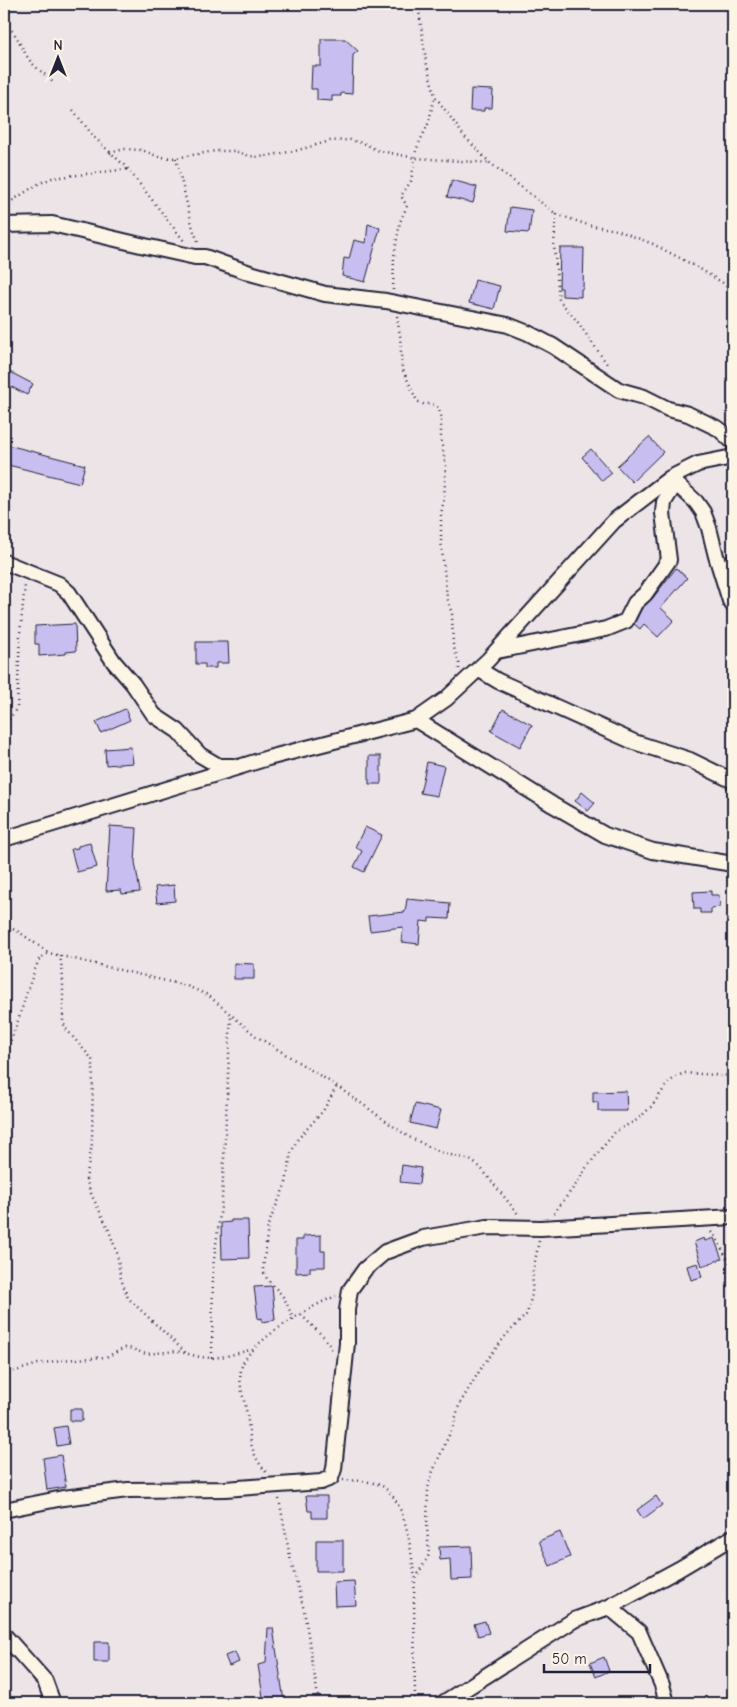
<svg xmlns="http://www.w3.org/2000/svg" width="737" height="1707" font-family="'Comic Neue',sans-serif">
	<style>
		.building { fill: #c9bef0; stroke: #22223b }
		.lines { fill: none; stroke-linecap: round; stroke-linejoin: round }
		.lane-casing { stroke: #22223b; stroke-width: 11 }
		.street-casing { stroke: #22223b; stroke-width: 18 }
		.path { stroke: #22223b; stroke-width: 2.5; stroke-dasharray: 1 4; stroke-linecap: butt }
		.lane { stroke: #fcf5e5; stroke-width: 7 }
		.street { stroke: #fcf5e5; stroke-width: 14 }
	</style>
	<rect width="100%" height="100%" fill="#ede4e8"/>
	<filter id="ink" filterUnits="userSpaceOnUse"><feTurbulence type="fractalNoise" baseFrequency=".02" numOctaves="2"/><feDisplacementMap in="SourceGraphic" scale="10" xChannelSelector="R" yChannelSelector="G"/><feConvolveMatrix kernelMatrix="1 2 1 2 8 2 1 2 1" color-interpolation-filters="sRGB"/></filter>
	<g filter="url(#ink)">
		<path class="building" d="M321 39H345L358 51 353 55 352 94 341 93V96H332V101L317 100V89H311L312 66H321Z
			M471 89 493 90 492 108H484V111H470Z
			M452 180 477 187 473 203 447 197Z
			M510 207 532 210 529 233 507 231Z
			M368 224 380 228 365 282 342 276 344 258 349 259 354 240 366 243Z
			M560 248H584L583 289H581V297L562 296V288H559Z
			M475 280 500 286 494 309 469 303Z
			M8 371 33 384 27 395 4 383Z
			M649 437 663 452 632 482 617 466Z
			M4 444 85 465 80 483 4 464Z
			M591 449 612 473 602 481 582 457Z
			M676 568 687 578 661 608 674 620 658 637 644 624 640 629 634 624 642 608 652 599Z
			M75 624 76 651 66 652V654L39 656V644H35V626Z
			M196 642H228L229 663H216V668H205V664H196Z
			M125 709 130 720 101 733 96 722Z
			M503 709 532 725 520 747 491 731Z
			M131 747 133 763 106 765 105 749Z
			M369 756H381V784H369Z
			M427 762 444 766 437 796 420 793Z
			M582 792 595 803 588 811 575 801Z
			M110 826 137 828 135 862 140 892 122 894 121 890 106 891Z
			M365 827 382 835 364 872 354 867 362 851 355 847Z
			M90 843 97 867 77 872 71 849 78 848V846Z
			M174 885 175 901 157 903 155 887Z
			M711 891V895H719L720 907 711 908V913H700V909H694L693 892Z
			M407 899 450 903 449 919 429 918V922L421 921 419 944 402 942 403 927 370 931 368 916 405 912Z
			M234 963 254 964V979H234Z
			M626 1091 627 1111H598V1102H593V1092Z
			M415 1104 441 1110 436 1129 410 1123Z
			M402 1165 421 1168 419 1184 400 1182Z
			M231 1220H248L249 1258 222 1259 221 1223 231 1222Z
			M321 1235V1251H325V1267H310V1272L296 1273V1240H303V1236Z
			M704 1238 705 1241 714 1238 722 1259 702 1266 694 1242Z
			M698 1263 702 1277 691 1280 687 1266Z
			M272 1286 275 1320 262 1322V1318L258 1319 254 1287Z
			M70 1409H82V1421H70Z
			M66 1426 69 1444 57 1446 54 1428Z
			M61 1455 66 1487 47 1490 43 1458Z
			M306 1496H327V1518H312V1511H308Z
			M656 1496 662 1505 643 1519 637 1510Z
			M560 1532 570 1557 550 1566 539 1541Z
			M316 1540H343V1571H316Z
			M471 1546 472 1579 451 1580 450 1559 440 1560 439 1547Z
			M354 1581 356 1605 335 1606 334 1582Z
			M485 1621 489 1633 478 1636 474 1624Z
			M268 1628H273L284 1701 264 1703 258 1665 266 1663Z
			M94 1642H109V1662H94Z
			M235 1652 239 1662 229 1666 225 1656Z
			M604 1657 609 1671 596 1677 590 1663Z"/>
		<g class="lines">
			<g class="lane-casing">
				<path id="lane" d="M720 567 733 557"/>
			</g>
			<g class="street-casing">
				<path id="street" d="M4 225 52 224 145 246 195 257H205L250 273 325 294 386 301 508 325 528 333 553 346 619 390 644 397 668 409 688 414 719 429 733 442
					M670 478 696 502 703 512 709 528 716 556 730 601 733 605
					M4 562 59 584 69 593 114 662 133 684 154 715 178 731 200 755 219 766H233
					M497 651 606 629 626 621 635 603 645 594 669 560 663 513 664 502 676 483
					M478 669 498 681 634 742 690 760 733 781
					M416 720 553 805 605 835 653 851 733 864
					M4 839 268 758 416 720 446 699 488 660 614 521 670 478 698 464 733 457
					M4 1510 63 1498 128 1490 225 1489 321 1482 331 1478 334 1469 347 1343V1310L350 1290 365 1269 385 1252 423 1238 487 1227 541 1228 733 1217
					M609 1607 639 1632 662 1685 667 1703
					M4 1635 45 1681 53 1703
					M443 1703 574 1620 609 1607 679 1569 733 1537"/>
			</g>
			<path class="path" d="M418 4 426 61 435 96 464 136 490 163 556 214 588 225 617 230 653 244 697 267 723 283 733 293
				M4 24C18 32 21 50 31 62 38 70 47 75 54 84
				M73 110 94 137 128 169 184 241
				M110 153 124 149 142 150 159 157 176 158 215 151H235L250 156 260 157 295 151 330 141 350 140 366 144 376 150 415 158 490 163
				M176 158 193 229 199 244
				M4 206 38 184 52 178 128 169
				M556 214 554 245 559 300 577 321 607 364
				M393 290 394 256 400 222 407 206 401 196 411 181 416 150 428 124 435 96
				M397 316 400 336 402 368 417 401 423 404H432L436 406 439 409 441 416V440L446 466 444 499 441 514V541L447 597 452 614 453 645 459 663V670
				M4 721 9 719 17 708 20 633 25 585
				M4 925 19 932 49 953
				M60 955 63 978V1022L66 1029 92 1059 93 1064 92 1144 86 1179 92 1196 108 1228 117 1253 120 1276 128 1298 186 1353
				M4 1054C20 1024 25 991 39 960L43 956 49 953 187 986 208 995 256 1036 337 1086 407 1136 440 1152 470 1160 480 1167 518 1214
				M554 1213 577 1183 586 1168 616 1131 637 1120 652 1106 668 1083 676 1077 684 1073 733 1076
				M711 1232C721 1242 723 1256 733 1266
				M301 1315 324 1337 332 1350
				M293 1320C291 1313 288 1306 285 1300 279 1289 266 1282 263 1270L268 1225 286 1183 291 1153 297 1140 323 1111 337 1086
				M212 1358 213 1267 222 1199 231 1014
				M4 1375 38 1364 61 1360 106 1357 125 1348H129L146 1354 177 1351 200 1357 212 1358 227 1356 250 1350
				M266 1472C249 1452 251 1440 247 1415 245 1400 238 1386 241 1370 244 1344 312 1305 336 1296
				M343 1480C356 1481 375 1480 385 1488 408 1507 410 1550 415 1578
				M279 1499 291 1562 304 1610 319 1703
				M415 1703 414 1596 415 1579 429 1555 427 1526 428 1488 433 1471 454 1424 459 1405 483 1365 507 1334 527 1314 532 1294 533 1271 539 1241"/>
			<use href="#lane" class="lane"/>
			<use href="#street" class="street"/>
		</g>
	</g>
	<rect width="737" height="1707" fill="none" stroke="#fcf5e5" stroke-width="20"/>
	<rect x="10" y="10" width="717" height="1687" fill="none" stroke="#22223b" stroke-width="2" filter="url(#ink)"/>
	<g transform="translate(58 58)" stroke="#fcf5e5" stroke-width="4" paint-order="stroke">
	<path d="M0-4L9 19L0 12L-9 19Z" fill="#22223b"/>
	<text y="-8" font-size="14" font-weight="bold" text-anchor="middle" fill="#22223b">N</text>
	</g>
	<path d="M544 1664v8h106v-8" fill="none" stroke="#22223b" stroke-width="2.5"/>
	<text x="552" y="1664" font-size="15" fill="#22223b" stroke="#fcf5e5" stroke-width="4" paint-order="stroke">50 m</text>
</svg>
